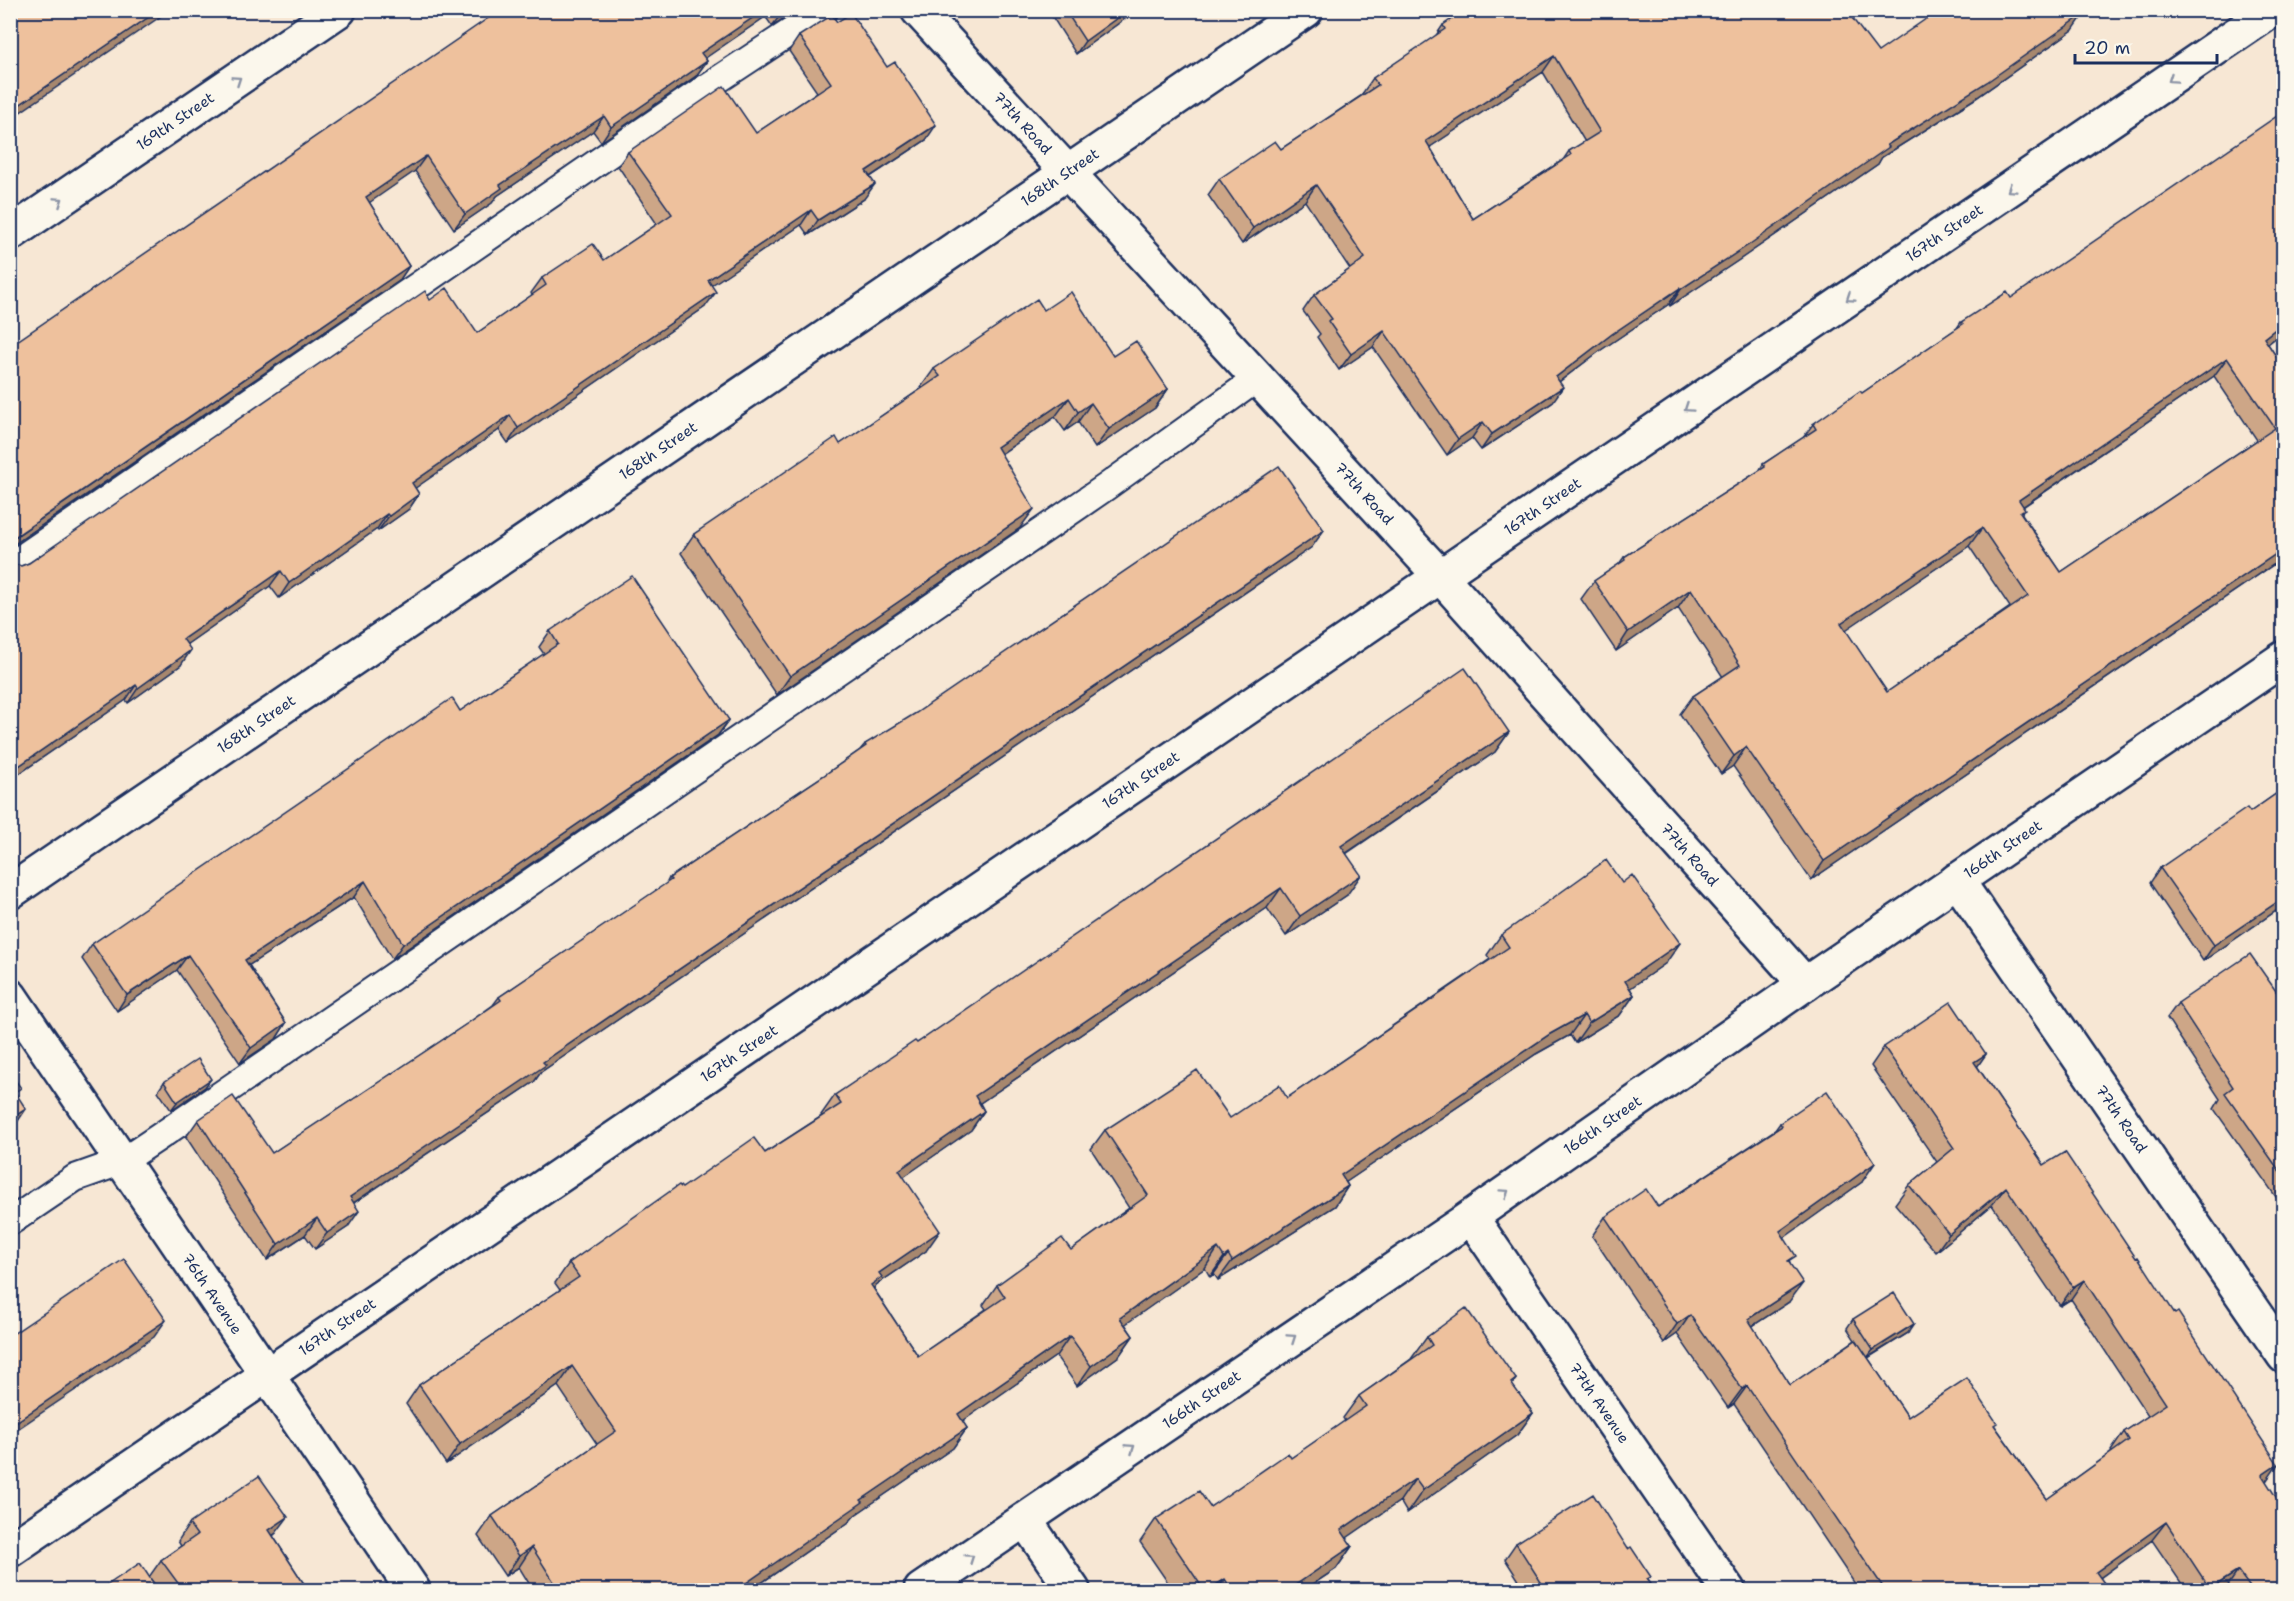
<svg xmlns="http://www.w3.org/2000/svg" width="2294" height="1601" font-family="'Shantell Sans',sans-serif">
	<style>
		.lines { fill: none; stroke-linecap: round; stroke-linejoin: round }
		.lane-casing { stroke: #1b2f5e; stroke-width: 30 }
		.street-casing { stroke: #1b2f5e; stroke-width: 38 }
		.lane { stroke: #fbf7ec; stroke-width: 26 }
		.street { stroke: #fbf7ec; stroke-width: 33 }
		.wall { fill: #cda687; stroke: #1b2f5e; stroke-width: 1.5; fill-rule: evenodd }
		.shaded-wall { fill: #a7876e; stroke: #1b2f5e; stroke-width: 1.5 }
		.building { fill: #eec19d; stroke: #1b2f5e; stroke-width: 1.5; fill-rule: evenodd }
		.oneway { stroke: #8b93a5 }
		.labels { text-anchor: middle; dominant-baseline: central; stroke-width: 4.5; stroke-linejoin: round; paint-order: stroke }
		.street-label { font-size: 15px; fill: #1b2f5e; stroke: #fbf7ec }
	</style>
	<rect width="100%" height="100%" fill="#f7e7d4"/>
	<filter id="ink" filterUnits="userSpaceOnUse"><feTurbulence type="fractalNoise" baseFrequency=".0167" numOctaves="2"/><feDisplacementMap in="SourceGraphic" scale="12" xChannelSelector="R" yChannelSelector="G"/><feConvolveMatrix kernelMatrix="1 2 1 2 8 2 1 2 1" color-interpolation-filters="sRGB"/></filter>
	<g filter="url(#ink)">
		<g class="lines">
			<g class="lane-casing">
				<path id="lane" d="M10 566 701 91 824 10
					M10 1222 75 1178 123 1161 159 1137 1106 487 1258 378"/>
			</g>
			<g class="street-casing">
				<g id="street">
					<path id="s1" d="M918 10 1441 577 1805 984"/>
					<path id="s2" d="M10 234 339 10"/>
					<path id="s3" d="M1957 880 2284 1356"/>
					<path id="s4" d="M10 892 1306 10"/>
					<path id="s5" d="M10 996 413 1590"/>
					<path id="s6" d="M1471 1217 1728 1590"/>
					<path d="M1025 1520 1073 1590"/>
					<path id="s7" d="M10 1550 2272 10"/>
					<path id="s8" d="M921 1590 1471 1217 1805 984 2284 658"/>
				</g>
			</g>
			<use href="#lane" class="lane"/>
			<use href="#street" class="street"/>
		</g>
		<path class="wall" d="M500 10H796L772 26 765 16 762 19 705 58 707 61 696 76 601 142 593 131 497 196 492 203 454 229 415 171 369 202 409 266 399 281 10 547Z
			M1048 10H1137L1076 54Z
			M1443 25 1878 52 2073 30 1976 98 1882 157 1878 164 1739 260 1670 306 1669 304 1601 350 1559 382 1552 403 1481 450 1472 438 1447 455 1373 347 1339 370 1317 337 1320 334 1303 311 1314 295 1350 269 1305 201 1242 244 1208 195 1219 179 1281 149 1362 95V94L1373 78 1435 37ZM1543 72 1585 142 1569 151 1563 160 1473 219 1430 147Z
			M799 36 926 140 870 177 864 199 808 235 801 225 711 285 705 307 508 443 499 430 415 488 419 494 409 509 378 531 377 529 279 598 270 586 187 644 181 665 128 703 126 700 10 780V562L14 564 21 566 29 563 430 300 477 333 532 295 531 293 542 278 604 260 657 224 618 166 628 152 756 133 817 92 789 51Z
			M2011 298 2283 332 2268 344 2283 367V558L1811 880 1733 766 1721 774 1680 714 1693 696 1723 677 1678 608 1616 651 1581 599 1594 581 1619 564 1624 557 1759 471 1763 464 1803 438 1813 424 1862 393 1957 328 1961 322ZM2214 376 2257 440 2061 572 2022 514 2023 507ZM1969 546 2010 607 1887 692 1845 630Z
			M1044 310 1113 356 1168 389 1155 408 1095 448 1078 422 1065 431 1055 417 1001 454 1020 528 777 695 681 553 694 534 840 444 922 388 921 387 934 369Z
			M1312 547 564 1056 541 1072 534 1082 354 1203 348 1227 315 1249 305 1235 267 1260 186 1137 198 1120 272 1153 468 1023 493 1005 499 997 666 884 669 878 823 776 860 750 865 744Z
			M550 631 729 720 718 735 392 959 354 897 249 965 286 1023 276 1039 240 1063 177 970 117 1011 82 959 92 944 460 711 544 654 539 647Z
			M1509 732 1495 752 1346 854 1347 895 1286 936 1267 908 980 1103 984 1111 971 1130 903 1177 926 1251 876 1285 874 1289 918 1356 986 1309 983 1305 997 1285 1071 1250 1129 1208 1091 1149 1105 1130 1230 1118 1287 1098 1490 959 1487 955 1501 935 1666 963 1630 988 1634 995 1620 1015 1575 1043 1570 1035 1536 1054 1346 1182 1348 1186 1335 1206 1218 1280 1214 1274 1210 1277 1205 1268 1125 1324 1133 1336 1119 1356 1077 1386 1056 1356 962 1421 967 1428 953 1448 855 1515 849 1522 751 1590H533L519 1567 505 1576 478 1536 492 1516 597 1444 558 1386 446 1464 406 1404 419 1385 560 1290 555 1283 569 1263 682 1188 765 1153 822 1116 821 1115 835 1095 917 1043Z
			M2283 789V906L2203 961 2150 883 2160 868 2250 812Z
			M2283 1001V1207L2214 1109 2220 1099 2167 1018 2178 1003Z
			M1884 1047 1986 1054 1977 1066 2044 1165 2266 1481 2283 1590H2186L2152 1540 2100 1578 2109 1590H1859L1734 1404 1728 1408 1677 1334 1664 1343 1592 1236 1605 1217 1658 1207 1775 1130 1780 1123 1862 1182 1784 1237 1790 1264 1789 1302 1752 1326 1790 1385 1855 1340 1847 1328 1853 1319 1908 1333 1868 1358 1908 1417 1995 1426 2047 1499 2112 1452 2111 1451 2124 1432 2148 1416 2071 1299 2060 1306 1992 1205 1936 1252 1895 1204 1909 1185 1937 1162 1871 1066Z
			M164 1082 205 1087 171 1110 158 1091Z
			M1427 1337 1516 1379 1512 1385 1533 1413 1517 1435 1407 1513 1400 1501 1346 1538 1352 1546 1336 1569 1304 1590H1173L1140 1542 1156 1519 1210 1507 1291 1458 1345 1421 1343 1418 1359 1396 1411 1359Z
			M189 1524 276 1533 273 1536 308 1590H159L149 1577 161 1560 181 1546 178 1541Z
			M1516 1543 1648 1580 1655 1590H1525L1505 1559Z"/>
		<path class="shaded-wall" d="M159 10H170L10 119V111Z
			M764 10H768L762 19 691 68 701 53Z
			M789 10H796L772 26 778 18Z
			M1128 10H1137L1076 54 1085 41Z
			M2084 14 2073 30 1976 98 1882 157 1878 164 1739 260 1670 306 1681 289 1887 145Z
			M1554 56 1543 72 1415 157 1426 141Z
			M707 61 696 76 601 142 611 127Z
			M604 116 593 131 497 196 492 203 454 229 465 214 500 185Z
			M936 125 926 140 856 186 866 171Z
			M426 156 415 171 356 212 366 197Z
			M875 184 864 199 808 235 818 220Z
			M1316 185 1305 201 1242 244 1253 228Z
			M811 210 801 225 697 295 708 280Z
			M409 266 399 281 10 547V540L12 539Z
			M1680 288 1669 304 1601 350 1544 393 1556 377 1612 334Z
			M716 292 705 307 508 443 518 428Z
			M2283 323V332L2251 356 2264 338Z
			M1384 331 1373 347 1339 370 1351 354Z
			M2227 358 2214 376 2006 518 2019 500Z
			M1563 387 1552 403 1481 450 1492 434Z
			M1168 389 1155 408 1095 448 1109 429Z
			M1069 398 1055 417 983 466 997 447Z
			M1091 403 1078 422 1065 431 1078 412Z
			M510 415 499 430 401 498 412 483Z
			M1483 422 1472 438 1447 455 1458 439Z
			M419 494 409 509 378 531 389 516Z
			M1034 509 1020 528 777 695 790 676Z
			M387 514 377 529 279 598 289 583Z
			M1982 528 1969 546 1828 642 1841 623Z
			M1324 530 1312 547 541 1072 534 1082 338 1213 350 1197 543 1062Z
			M2283 549V558L1811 880 1824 861Z
			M281 571 270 586 173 654 183 639Z
			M1691 589 1678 608 1616 651 1628 632Z
			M191 650 181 665 128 703 138 688Z
			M136 685 126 700 10 780V772Z
			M729 720 718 735 392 959 403 944Z
			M1509 732 1495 752 1327 866 1341 846Z
			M1746 747 1733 766 1721 774 1734 756Z
			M1361 875 1347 895 1286 936 1300 916Z
			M365 881 354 897 234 975 245 960Z
			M1281 888 1267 908 961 1116 975 1096Z
			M2283 898V906L2203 961 2214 945Z
			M1680 943 1666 963 1612 1001 1625 981Z
			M188 955 177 970 117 1011 127 995Z
			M1634 995 1620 1015 1575 1043 1589 1023Z
			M1584 1015 1570 1035 1536 1054 1327 1195 1341 1175 1550 1034Z
			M286 1023 276 1039 240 1063 251 1048Z
			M1986 1054 1973 1073 1974 1062Z
			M211 1079 205 1087 171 1110 177 1102Z
			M26 1109 12 1130H10V1119Z
			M984 1111 971 1130 885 1190 899 1170Z
			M1875 1163 1862 1182 1767 1250 1780 1231Z
			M1348 1186 1335 1206 1218 1280 1232 1261Z
			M2006 1187 1992 1205 1936 1252 1949 1234Z
			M359 1211 348 1227 315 1249 327 1233Z
			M317 1218 305 1235 267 1260 278 1244Z
			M940 1231 926 1251 876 1285 868 1297 857 1305 879 1273Z
			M1218 1248 1205 1268 1106 1338 1120 1318Z
			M1228 1254 1214 1274 1210 1277 1224 1257Z
			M2084 1280 2071 1299 2060 1306 2073 1287Z
			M1803 1283 1789 1302 1734 1338 1748 1319Z
			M1690 1315 1677 1334 1664 1343 1677 1324Z
			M166 1320 154 1337 10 1434V1426Z
			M1914 1324 1908 1333 1867 1358 1873 1350Z
			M1070 1336 1056 1356 944 1434 958 1414Z
			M1133 1336 1119 1356 1077 1386 1091 1366Z
			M572 1366 558 1386 446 1464 460 1444Z
			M1747 1386 1734 1404 1728 1408 1742 1389Z
			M1533 1413 1517 1435 1407 1513 1423 1490Z
			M967 1428 953 1448 855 1515 849 1522 751 1590H736L861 1500Z
			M2278 1464 2265 1483 2262 1475Z
			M1415 1479 1400 1501 1325 1553 1341 1530Z
			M288 1517 276 1533 257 1546 269 1530Z
			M2166 1522 2152 1540 2083 1590 2096 1572Z
			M1352 1546 1336 1569 1304 1590H1288Z
			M532 1547 519 1567 505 1576 519 1556Z
			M2238 1571 2225 1590H2209Z
			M1225 1579 1217 1590H1208Z"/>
		<path class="building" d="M21 10H159L10 111V18Z
			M500 10H764L701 53 707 61 611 127 604 116 500 185 502 188 465 214 426 156 366 197 409 266 10 540V346Z
			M773 10H789L778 18Z
			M1065 10H1128L1085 41Z
			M1465 10H1846L1878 52 1939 10H2083L2084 14 1987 82 1887 145 1889 147 1750 244 1681 289 1680 288 1612 334 1556 377 1563 387 1492 434 1483 422 1458 439 1384 331 1351 354 1328 321 1332 319 1314 295 1365 258 1316 185 1253 228 1219 179 1275 141 1281 149 1378 85 1373 78 1445 29 1443 25ZM1554 56 1600 132 1569 151 1571 155 1473 219 1426 141Z
			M851 13 887 67 895 62 936 125 866 171 875 184 818 220 811 210 708 280 716 292 518 428 510 415 412 483 419 494 389 516 387 514 289 583 281 571 183 639 191 650 138 688 136 685 10 772V562L14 564 21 566 29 563 425 291 430 300 447 288 477 333 546 285 542 278 593 244 604 260 672 214 628 152 724 86 756 133 831 83 799 36 832 15 837 22Z
			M2283 112V323L2264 338 2283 367V549L1824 861 1746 747 1734 756 1693 696 1740 665 1691 589 1628 632 1594 581 1625 560 1624 557 1765 467 1763 464 1816 429 1813 424 1860 391 1862 393 1963 324 1961 322 2007 292 2011 298ZM2227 358 2275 428 2061 572 2020 512 2025 509 2019 500ZM1982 528 2028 596 1887 692 1841 623Z
			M1071 292 1113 356 1136 341 1168 389 1109 429 1091 403 1078 412 1069 398 997 447 1034 509 790 676 694 534 836 437 840 444 940 376 934 369 1037 299 1044 310Z
			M1279 466 1324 530 575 1040 543 1062 546 1065 350 1197 359 1211 327 1233 317 1218 278 1244 198 1120 233 1096 272 1153 468 1023 501 1000 499 997 671 880 669 878 823 776 866 746 865 744 916 713Z
			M632 576 729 720 403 944 365 881 245 960 286 1023 251 1048 188 955 127 995 92 944 452 698 460 711 558 644 550 631Z
			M1465 668 1509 732 1341 846 1361 875 1300 916 1281 888 975 1096 984 1111 899 1170 940 1231 879 1273 882 1277 871 1285 918 1356 1005 1297 997 1285 1062 1238 1071 1250 1148 1195 1105 1130 1197 1070 1230 1118 1279 1085 1287 1098 1509 947 1501 935 1606 860 1622 883 1632 875 1680 943 1625 981 1634 995 1589 1023 1584 1015 1550 1034 1341 1175 1348 1186 1232 1261 1228 1254 1224 1257 1218 1248 1120 1318 1133 1336 1091 1366 1070 1336 958 1414 967 1428 861 1500 863 1502 736 1590H559L532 1547 519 1556 492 1516 616 1431 572 1366 460 1444 419 1385 579 1277 569 1263 679 1185 682 1188 754 1138 765 1153 841 1104 835 1095 915 1041 917 1043Z
			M2283 789V898L2214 945 2160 868 2247 808 2250 812Z
			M2250 954 2283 1001V1176L2225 1093 2233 1087 2178 1003Z
			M1951 1002 1986 1054 1974 1062 2044 1165 2065 1152 2136 1258 2138 1257 2175 1314 2178 1312 2278 1464 2262 1475 2283 1508V1590H2252L2238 1571 2210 1589 2166 1522 2096 1572 2109 1590H1885L1747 1386 1742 1389 1690 1315 1677 1324 1605 1217 1646 1189 1658 1207 1782 1126 1780 1123 1827 1091 1875 1163 1780 1231 1796 1256 1788 1261 1803 1283 1748 1319 1790 1385 1856 1340 1908 1417 1967 1378 1997 1423 1994 1425 2047 1499 2129 1440 2124 1432 2166 1404 2084 1280 2073 1287 2006 1187 1949 1234 1909 1185 1954 1148 1884 1047Z
			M198 1059 211 1079 177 1102 164 1082Z
			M10 1073 21 1088 15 1092 26 1109 10 1119Z
			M124 1259 166 1320 10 1426V1336Z
			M1894 1293 1914 1324 1873 1350 1853 1319Z
			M1466 1308 1516 1379 1511 1383 1533 1413 1423 1490 1415 1479 1341 1530 1352 1546 1288 1590H1232L1225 1579 1208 1590H1204L1156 1519 1199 1491 1210 1507 1288 1453 1291 1458 1366 1406 1359 1396 1432 1345 1427 1337Z
			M259 1476 288 1517 269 1530 308 1590H183L161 1560 197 1535 189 1524Z
			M1593 1494 1628 1549 1631 1547 1651 1577 1647 1579 1655 1590H1546L1516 1543Z
			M140 1563 158 1590H100Z"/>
		<defs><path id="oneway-chevron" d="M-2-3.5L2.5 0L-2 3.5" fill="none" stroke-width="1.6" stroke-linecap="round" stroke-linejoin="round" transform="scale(1.5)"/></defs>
		<g class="oneway">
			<use href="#oneway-chevron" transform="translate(2172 79) rotate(146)"/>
			<use href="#oneway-chevron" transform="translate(237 80) rotate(-34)"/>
			<use href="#oneway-chevron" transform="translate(2011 189) rotate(146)"/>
			<use href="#oneway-chevron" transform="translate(59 201) rotate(-34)"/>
			<use href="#oneway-chevron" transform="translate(1850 298) rotate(146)"/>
			<use href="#oneway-chevron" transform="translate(1688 408) rotate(146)"/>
			<use href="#oneway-chevron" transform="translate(1505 1193) rotate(-35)"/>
			<use href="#oneway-chevron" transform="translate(1292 1338) rotate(-34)"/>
			<use href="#oneway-chevron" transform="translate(1131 1448) rotate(-34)"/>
			<use href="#oneway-chevron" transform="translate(970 1558) rotate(-34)"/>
		</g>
	</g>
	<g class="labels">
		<g class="street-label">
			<text stroke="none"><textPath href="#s2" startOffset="200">169th Street</textPath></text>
			<text stroke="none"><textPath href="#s1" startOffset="154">77th Road</textPath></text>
			<text stroke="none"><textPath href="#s4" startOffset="1270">168th Street</textPath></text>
			<text stroke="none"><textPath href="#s7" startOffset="2340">167th Street</textPath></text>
			<text stroke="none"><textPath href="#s4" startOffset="784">168th Street</textPath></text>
			<text stroke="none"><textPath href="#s1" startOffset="658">77th Road</textPath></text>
			<text stroke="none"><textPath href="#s7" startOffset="1854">167th Street</textPath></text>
			<text stroke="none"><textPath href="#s4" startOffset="298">168th Street</textPath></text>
			<text stroke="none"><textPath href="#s7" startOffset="1368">167th Street</textPath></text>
			<text stroke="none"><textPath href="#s8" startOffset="1311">166th Street</textPath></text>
			<text stroke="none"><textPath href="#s1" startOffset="1144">77th Road</textPath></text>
			<text stroke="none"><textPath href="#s7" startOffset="882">167th Street</textPath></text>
			<text stroke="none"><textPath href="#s3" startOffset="290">77th Road</textPath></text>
			<text stroke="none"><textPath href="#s8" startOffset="825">166th Street</textPath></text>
			<text stroke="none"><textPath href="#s5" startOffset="360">76th Avenue</textPath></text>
			<text stroke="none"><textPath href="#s7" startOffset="396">167th Street</textPath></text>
			<text stroke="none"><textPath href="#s8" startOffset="339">166th Street</textPath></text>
			<text stroke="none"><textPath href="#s6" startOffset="226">77th Avenue</textPath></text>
		</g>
	</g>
	<rect width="2294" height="1601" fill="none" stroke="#fbf7ec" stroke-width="36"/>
	<rect x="18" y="18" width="2258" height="1565" fill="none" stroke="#1b2f5e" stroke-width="2" filter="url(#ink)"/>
	<path d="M2075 54v9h142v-9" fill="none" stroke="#1b2f5e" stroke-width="3"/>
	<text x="2084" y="54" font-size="18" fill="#1b2f5e" stroke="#fbf7ec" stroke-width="4.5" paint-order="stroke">20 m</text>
</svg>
